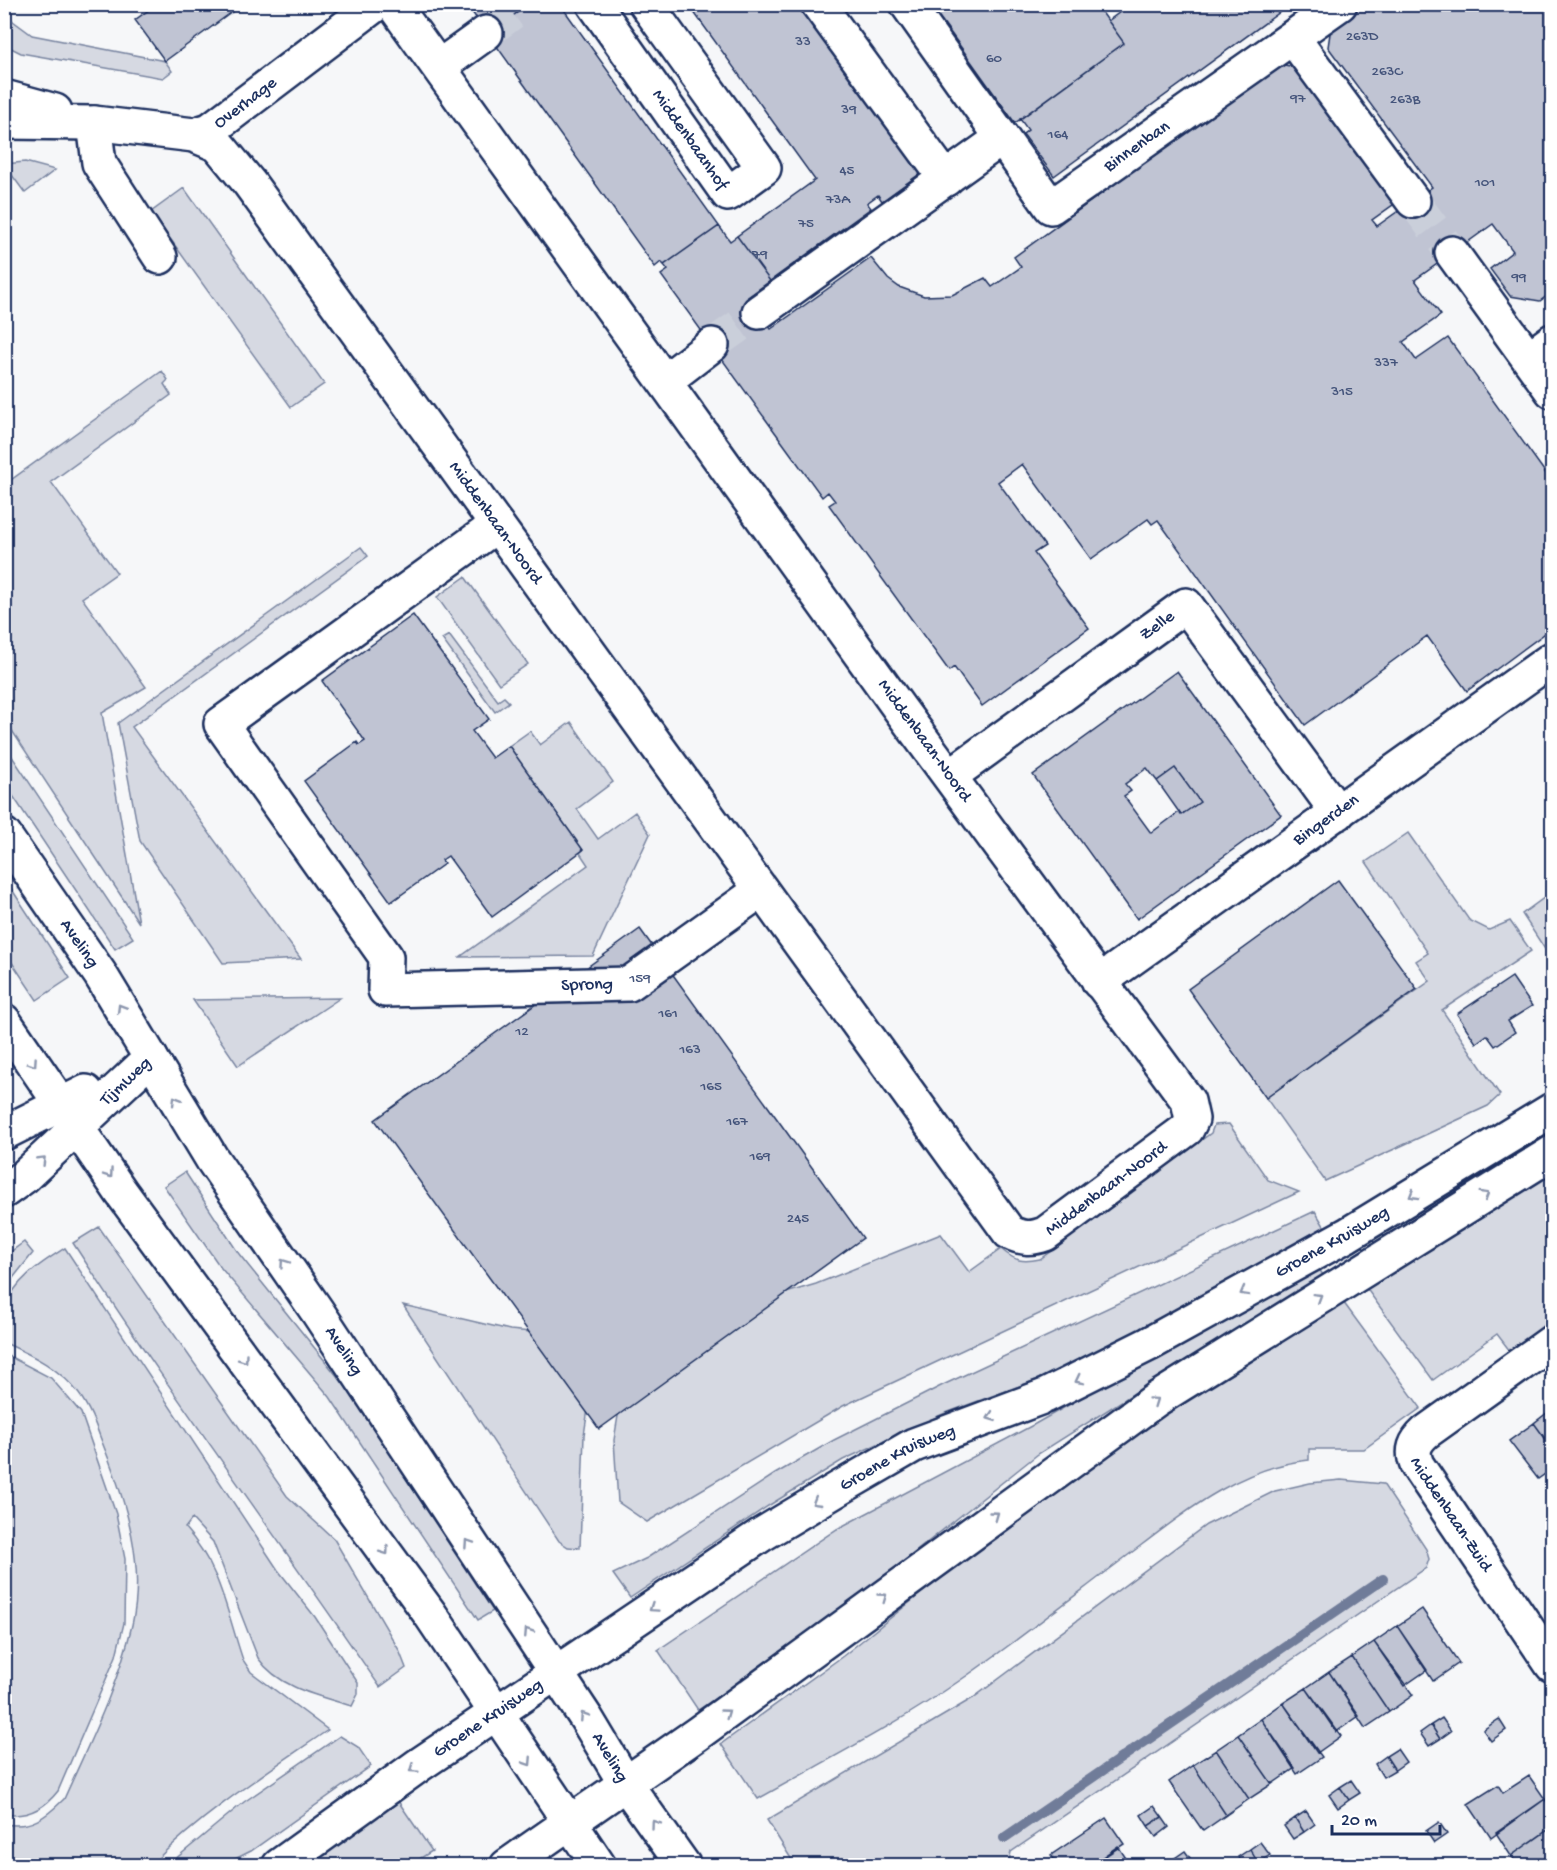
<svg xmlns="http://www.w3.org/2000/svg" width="1557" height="1870" font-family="'Gochi Hand',sans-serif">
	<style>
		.green { fill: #d6d9e2; stroke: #7884a0; stroke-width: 1.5 }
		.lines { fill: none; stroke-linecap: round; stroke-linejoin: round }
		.stream { stroke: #707c99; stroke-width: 10 }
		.building { fill: #c0c4d3; stroke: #1b2f5e; stroke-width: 1.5; fill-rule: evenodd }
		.minor-tunnel { stroke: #cacfda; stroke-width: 33; stroke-dasharray: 33 16; stroke-linecap: butt }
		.minor-casing { stroke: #1b2f5e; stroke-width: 38 }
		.major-casing { stroke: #1b2f5e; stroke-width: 38 }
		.minor { stroke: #fff; stroke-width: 33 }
		.major { stroke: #fff; stroke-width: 33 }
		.oneway { stroke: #8d97ae }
		.labels { text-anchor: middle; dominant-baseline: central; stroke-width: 4.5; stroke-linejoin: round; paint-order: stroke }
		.number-label { font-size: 15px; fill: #44547b }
		.street-label { font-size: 18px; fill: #1b2f5e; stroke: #fff }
	</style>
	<rect width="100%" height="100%" fill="#f6f7f9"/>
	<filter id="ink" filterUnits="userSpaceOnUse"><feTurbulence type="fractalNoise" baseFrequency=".0167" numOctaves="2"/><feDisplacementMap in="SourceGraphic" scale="12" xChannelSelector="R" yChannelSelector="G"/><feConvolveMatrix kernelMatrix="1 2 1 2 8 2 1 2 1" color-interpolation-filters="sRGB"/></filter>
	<g filter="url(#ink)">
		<path class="green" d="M5 9 13 21 32 35 165 61 172 71 163 78 21 53 5 45Z
			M25 162 55 170 25 193 9 171 4 174 5 164Z
			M184 188 324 384 291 407 151 212Z
			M162 371 168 380 164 384 171 395 51 482 117 573 82 598 146 687 102 713 139 923 5 720 4 485Z
			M361 547 368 556 132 727 301 959 223 963 140 841 118 723Z
			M465 577 528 664 499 684 437 597Z
			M449 635 498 701 504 697 509 702 495 712 442 639Z
			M571 722 613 782 577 809 598 839 635 812 650 834 593 956 460 957 588 865 580 853 583 850 509 746 530 731 540 745Z
			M5 746 133 938 115 949 5 784Z
			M1408 833 1469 920 1489 930 1510 921 1531 951 1442 1010 1500 1095 1488 1106 1325 1181 1266 1098 1430 981 1416 961 1428 953 1366 862Z
			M5 879 70 978 37 1000 5 952Z
			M1552 892V960L1522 914Z
			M340 998 238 1066 193 1000Z
			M1552 1116V1138L1374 1247 1362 1231Z
			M1229 1124 1268 1180 1299 1192 843 1406 647 1522 618 1502 614 1440 621 1398 776 1296 816 1284 941 1234 969 1272 1001 1249C1015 1261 1022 1263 1040 1259L1211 1133 1214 1125Z
			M1552 1162V1326L1513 1355 1497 1334 1433 1380 1361 1281Z
			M185 1172 239 1254 346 1387 493 1611 478 1620 330 1397 221 1268 164 1186Z
			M1315 1211 1327 1231 1147 1331 1049 1375 943 1414 843 1460 768 1506 630 1598 613 1574 647 1558 775 1474 834 1440 943 1385Z
			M99 1227 287 1496 334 1539 399 1650 406 1668 380 1687C278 1538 171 1394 73 1243Z
			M24 1242 33 1253 5 1288V1256Z
			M65 1248 278 1570 315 1617 358 1683V1694L352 1706C318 1696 279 1688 258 1658L213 1542 192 1519 185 1528C221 1568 226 1610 243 1660L251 1672 328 1730C267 1772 203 1813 151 1865H5V1824C31 1829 46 1817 64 1799 89 1743 118 1686 132 1625 146 1565 126 1502 104 1447 97 1429 91 1410 79 1394 61 1369 32 1355 5 1343 4 1332 2 1319 5 1309 12 1281 43 1262 65 1248Z
			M1316 1265 1326 1279 1248 1327 1199 1352 1038 1454 825 1624 698 1710 658 1650 837 1529 1035 1424Z
			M1338 1295 1421 1408 1364 1449H1309V1460C1237 1467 1179 1517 1123 1559 1070 1599 1017 1641 962 1679 898 1724 827 1760 758 1799L721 1744 843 1656 1075 1470Z
			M403 1305 510 1330 563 1335 592 1383 584 1435 580 1548 568 1547 559 1541Z
			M5 1354 51 1378 81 1413 116 1514 125 1559 124 1623 116 1656 58 1791C44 1809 27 1818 4 1814Z
			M1341 1480 1383 1484 1426 1549 1429 1559 1426 1568 1011 1852 1008 1865H795L767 1820 973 1698 1206 1525 1275 1491 1310 1483Z
			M340 1736 358 1747 371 1766 251 1851 223 1865H168L244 1802Z
			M398 1801 432 1851 410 1865 308 1866Z"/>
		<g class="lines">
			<path class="stream" d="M1004 1838 1383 1579"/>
		</g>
		<path class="building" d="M157 4H243L165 61 135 20Z
			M466 4H529L488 34Z
			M529 4H560L719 226 664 265 661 262 655 267 488 34Z
			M688 4H805L925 170 882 201 878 195 867 203 871 208 770 281 737 236 815 180Z
			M930 4H1096L1124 43 1015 123Z
			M1131 4H1291L1054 176 1023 134 1028 130 1020 119 1124 43 1108 21Z
			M1362 4H1552V292L1540 301 1510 296 1490 269 1513 251 1493 224 1415 280 1441 315 1403 342 1416 360 1448 338 1552 482V628L1467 691 1427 636 1305 725 1158 520 1152 524 1148 519 1091 559 1022 464 998 482 1045 546 1034 553 1089 628 982 706 954 667 949 671 829 505 835 501 828 492 822 497 661 275 668 270 664 265 719 226 730 241 737 236 770 281 748 297 771 329 871 258 888 279 899 287 924 296 952 295 985 278 992 287 1021 267 1014 257 1280 64 1299 68 1397 202 1372 220 1377 226 1432 187 1328 47 1331 27Z
			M413 615 489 719 472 731 492 758 509 746 583 850 492 917 448 856 442 860 444 864 391 902 304 781 357 742 359 745 365 741 322 681Z
			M1177 671 1281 815 1137 919 1033 775ZM1147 768 1157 781 1175 768 1200 802 1181 815 1179 812 1151 833 1124 796 1131 791 1125 784Z
			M1175 768 1200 802 1181 815 1157 781Z
			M1338 880 1417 989 1266 1098 1188 989Z
			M640 929 863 1238 599 1429 375 1120Z
			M1512 977 1532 1006 1508 1021 1515 1032 1495 1046 1487 1035 1476 1043 1457 1014Z
			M1552 1409V1448L1534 1423Z
			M1534 1423 1552 1448V1469L1538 1479 1509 1441Z
			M1422 1609 1459 1663 1433 1681 1397 1626Z
			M1397 1626 1427 1670 1404 1686 1374 1642Z
			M1374 1642 1413 1695 1389 1712 1352 1657Z
			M1352 1657 1389 1712 1365 1728 1329 1672Z
			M1329 1672 1359 1716 1336 1732 1306 1688Z
			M1306 1688 1341 1736 1317 1753 1283 1703Z
			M1283 1703 1322 1757 1297 1774 1261 1719Z
			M1442 1718 1451 1731 1440 1739 1431 1725Z
			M1261 1719 1295 1768 1272 1784 1238 1735Z
			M1499 1719 1506 1730 1491 1741 1483 1730Z
			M1431 1725 1440 1739 1429 1746 1420 1733Z
			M1238 1735 1272 1784 1249 1799 1216 1750Z
			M1397 1749 1406 1762 1395 1770 1386 1756Z
			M1216 1750 1249 1799 1226 1815 1193 1765Z
			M1386 1756 1395 1770 1383 1777 1375 1764Z
			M1193 1765 1226 1815 1203 1831 1169 1782Z
			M1529 1776 1545 1799 1491 1838 1468 1804 1498 1785 1503 1793Z
			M1351 1780 1360 1793 1349 1800 1340 1787Z
			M1340 1787 1349 1800 1338 1808 1329 1795Z
			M1545 1799 1552 1810V1827L1511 1856 1496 1833Z
			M1154 1806 1162 1817 1148 1826 1141 1815Z
			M1306 1811 1315 1824 1304 1832 1295 1818Z
			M1162 1817 1169 1827 1156 1837 1148 1826Z
			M1106 1818 1124 1844 1090 1866H1059L1051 1855Z
			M1295 1818 1304 1832 1293 1839 1284 1826Z
			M1439 1822 1447 1834 1434 1843 1426 1831Z
			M1552 1827V1860L1545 1866H1518L1511 1856Z
			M1260 1842 1270 1855 1258 1863 1250 1849Z
			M1118 1846 1131 1866H1090Z
			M1250 1849 1258 1863 1244 1866 1238 1857Z
			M1185 1851 1193 1862 1187 1866H1176L1172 1860Z"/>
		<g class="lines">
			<path class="minor-tunnel" d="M486 33 525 4
				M1413 201 1452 253
				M712 345 759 312"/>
			<g class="minor-casing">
				<g id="minor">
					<path id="s1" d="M594 4 728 194 764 168 646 4"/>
					<path d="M818 4 946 179"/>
					<path id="s2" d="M907 4 1051 207 1340 4"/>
					<path d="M1293 38 1413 201"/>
					<path d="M440 66 486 33"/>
					<path d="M4 97 55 111"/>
					<path id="s3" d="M4 122 94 123 194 135 210 130 376 4"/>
					<path d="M94 123 99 163 160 257"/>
					<path id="s4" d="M194 135 218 145 250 184 1009 1232C1023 1239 1031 1239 1045 1234L1187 1129 1192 1119 1188 1101 899 708 393 4"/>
					<path d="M1452 253 1552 391"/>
					<path d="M759 312 1002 138"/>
					<path d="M1529 358 1552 341"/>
					<path d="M665 381 712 345"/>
					<path id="s5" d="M497 525 221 724 386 957 385 990 629 984 761 890"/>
					<path id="s6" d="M950 776 1186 605 1338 813"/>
					<path id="s7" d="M1099 982 1552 659"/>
					<path d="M4 1133 86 1092"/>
					<path id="s8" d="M4 1191 25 1176 151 1058"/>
					<path id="s9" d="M1552 1342 1426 1432C1415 1442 1411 1450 1417 1465L1552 1665"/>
				</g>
			</g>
			<g class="major-casing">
				<g id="major">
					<path id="s10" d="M4 835 100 974 212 1159 317 1311 586 1718 625 1783 684 1866"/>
					<path d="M4 1021 121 1192 430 1614 599 1866"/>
					<path id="s11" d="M279 1866 419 1765 761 1535 838 1489 914 1445 1045 1396 1149 1344 1347 1235 1552 1110"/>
					<path d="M507 1866 697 1734 1157 1399 1552 1153"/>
				</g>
			</g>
			<use href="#minor" class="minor"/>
			<use href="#major" class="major"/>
		</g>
		<defs><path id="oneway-chevron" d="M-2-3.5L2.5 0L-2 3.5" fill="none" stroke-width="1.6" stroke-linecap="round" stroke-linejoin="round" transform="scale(1.5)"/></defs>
		<g class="oneway">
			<use href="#oneway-chevron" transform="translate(121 1008) rotate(-121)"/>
			<use href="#oneway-chevron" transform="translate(33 1063) rotate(56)"/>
			<use href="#oneway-chevron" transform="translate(176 1100) rotate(-121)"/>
			<use href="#oneway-chevron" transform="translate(42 1160) rotate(-45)"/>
			<use href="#oneway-chevron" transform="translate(109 1174) rotate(55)"/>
			<use href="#oneway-chevron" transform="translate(1413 1195) rotate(149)"/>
			<use href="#oneway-chevron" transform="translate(1485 1195) rotate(-31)"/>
			<use href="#oneway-chevron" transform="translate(284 1263) rotate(-125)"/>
			<use href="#oneway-chevron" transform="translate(1244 1292) rotate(151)"/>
			<use href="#oneway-chevron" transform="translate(1318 1297) rotate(-32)"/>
			<use href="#oneway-chevron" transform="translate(244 1359) rotate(54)"/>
			<use href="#oneway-chevron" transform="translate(1079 1380) rotate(153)"/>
			<use href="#oneway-chevron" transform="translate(1154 1401) rotate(-35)"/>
			<use href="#oneway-chevron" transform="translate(991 1417) rotate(160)"/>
			<use href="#oneway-chevron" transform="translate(816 1502) rotate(149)"/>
			<use href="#oneway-chevron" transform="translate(995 1515) rotate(-36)"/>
			<use href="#oneway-chevron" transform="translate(468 1543) rotate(-124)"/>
			<use href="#oneway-chevron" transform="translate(385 1551) rotate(54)"/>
			<use href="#oneway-chevron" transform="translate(883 1597) rotate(-36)"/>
			<use href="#oneway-chevron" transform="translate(653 1608) rotate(146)"/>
			<use href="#oneway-chevron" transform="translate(528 1632) rotate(-123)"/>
			<use href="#oneway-chevron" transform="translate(726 1713) rotate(-36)"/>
			<use href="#oneway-chevron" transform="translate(584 1716) rotate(-123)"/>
			<use href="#oneway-chevron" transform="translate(528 1762) rotate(57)"/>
			<use href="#oneway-chevron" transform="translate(413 1769) rotate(145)"/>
			<use href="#oneway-chevron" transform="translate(655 1824) rotate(-126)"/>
		</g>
	</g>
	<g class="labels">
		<g class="number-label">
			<text x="1362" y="37">263D</text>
			<text x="803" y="42">33</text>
			<text x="994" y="59">60</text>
			<text x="1387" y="72">263C</text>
			<text x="1298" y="99">97</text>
			<text x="1405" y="100">263B</text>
			<text x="849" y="110">39</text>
			<text x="1058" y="135">164</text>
			<text x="847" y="171">45</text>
			<text x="1485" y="183">101</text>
			<text x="838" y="200">73A</text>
			<text x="806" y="224">75</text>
			<text x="760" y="255">79</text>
			<text x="1519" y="278">99</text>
			<text x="1386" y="363">337</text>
			<text x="1342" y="392">315</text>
			<text x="640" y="979">159</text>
			<text x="668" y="1014">161</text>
			<text x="522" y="1032">12</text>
			<text x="690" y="1050">163</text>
			<text x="711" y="1087">165</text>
			<text x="737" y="1122">167</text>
			<text x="760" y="1157">169</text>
			<text x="798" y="1219">245</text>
		</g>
		<g class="street-label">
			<text stroke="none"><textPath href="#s3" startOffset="252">Overhage</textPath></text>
			<text stroke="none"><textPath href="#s1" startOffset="166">Middenbaanhof</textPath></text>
			<text stroke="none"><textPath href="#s2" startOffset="354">Binnenban</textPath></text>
			<text stroke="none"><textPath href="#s4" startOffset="495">Middenbaan-Noord</textPath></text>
			<text stroke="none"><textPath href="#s6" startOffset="256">Zelle</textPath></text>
			<text transform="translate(924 741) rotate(54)">Middenbaan-Noord</text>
			<text stroke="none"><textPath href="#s7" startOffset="279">Bingerden</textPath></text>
			<text stroke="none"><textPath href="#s10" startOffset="132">Aveling</textPath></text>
			<text stroke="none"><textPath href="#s5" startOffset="861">Sprong</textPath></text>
			<text stroke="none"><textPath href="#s8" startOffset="164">Tijmweg</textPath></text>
			<text stroke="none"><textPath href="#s4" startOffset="1484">Middenbaan-Noord</textPath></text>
			<text stroke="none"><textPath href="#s11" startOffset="1228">Groene Kruisweg</textPath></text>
			<text stroke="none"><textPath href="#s10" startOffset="618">Aveling</textPath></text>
			<text stroke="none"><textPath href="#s11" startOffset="742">Groene Kruisweg</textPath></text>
			<text stroke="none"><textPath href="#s9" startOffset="252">Middenbaan-Zuid</textPath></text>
			<text stroke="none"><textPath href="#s11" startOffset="256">Groene Kruisweg</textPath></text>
			<text stroke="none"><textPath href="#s10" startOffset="1104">Aveling</textPath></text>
		</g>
	</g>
	<rect width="1557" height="1870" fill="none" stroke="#fff" stroke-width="24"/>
	<rect x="12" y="12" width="1533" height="1846" fill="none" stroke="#1b2f5e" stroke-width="2" filter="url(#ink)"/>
	<path d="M1332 1825v9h108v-9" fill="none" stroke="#1b2f5e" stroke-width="3"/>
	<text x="1341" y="1825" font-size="18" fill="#1b2f5e" stroke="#ffffff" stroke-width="4.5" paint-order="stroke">20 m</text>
</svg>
